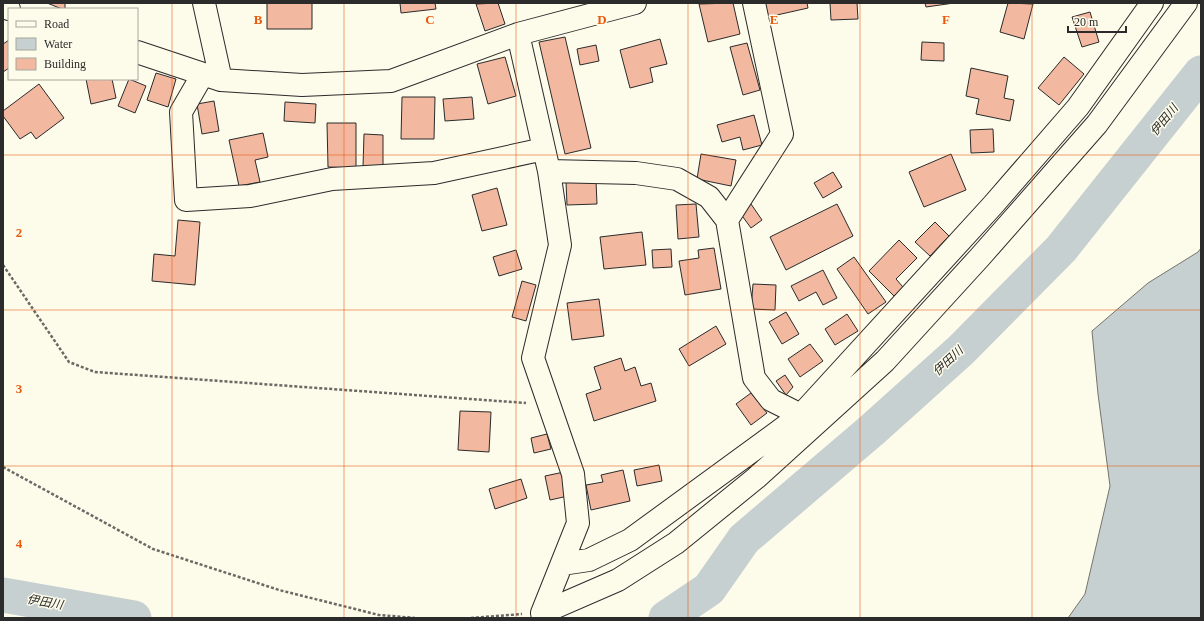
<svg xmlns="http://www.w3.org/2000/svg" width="1204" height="621" font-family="'Times New Roman','Noto Sans JP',serif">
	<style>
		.water { fill: #c7d0d0; stroke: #74746e }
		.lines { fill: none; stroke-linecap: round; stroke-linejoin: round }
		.river { stroke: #c7d0d0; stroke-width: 35 }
		.building { fill: #f2b8a0; stroke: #2b2b2b }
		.minor-casing { stroke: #2b2b2b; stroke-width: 24 }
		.path { stroke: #6a6964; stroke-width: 2.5; stroke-dasharray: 3 2; stroke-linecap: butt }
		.minor { stroke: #fdfbea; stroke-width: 22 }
		.grid { fill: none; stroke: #e8590c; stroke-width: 1; stroke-opacity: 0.55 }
		.labels { text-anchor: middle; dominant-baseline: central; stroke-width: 3; stroke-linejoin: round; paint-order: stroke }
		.water-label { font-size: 12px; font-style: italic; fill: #2b2b2b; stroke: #fdfbea }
		.grid-label { font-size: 13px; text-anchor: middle; font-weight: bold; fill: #e8590c; stroke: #fdfbea; stroke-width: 3; stroke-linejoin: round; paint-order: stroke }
	</style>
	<rect width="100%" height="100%" fill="#fdfbea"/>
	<path class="water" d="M1201 248V618H1068L1085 594 1110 486 1098 394 1092 331 1148 283 1198 252Z"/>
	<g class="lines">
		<path class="river" d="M3 595 134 618
			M666 618 709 589 744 539 872 430 961 350 1061 249 1201 73"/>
	</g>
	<path class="building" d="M47 3H65V9H62Z
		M267 3H312V29H267Z
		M400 3H435L436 9 401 13Z
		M498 3 505 24 485 31 476 4Z
		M733 3 740 34 708 42 699 4Z
		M765 3H807L808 8 768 17Z
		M830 3H857L858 19 831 20Z
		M925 3H954L926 7Z
		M1008 3 1033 4 1024 39 1000 32Z
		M1090 12 1099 42 1082 47 1072 17Z
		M565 37 591 148 565 154 539 42Z
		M660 39 667 64 650 68 653 82 630 88 620 50Z
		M9 40V68L3 72V44Z
		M922 42 944 43V61L921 60Z
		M747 43 760 90 743 95 730 47Z
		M596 45 599 61 580 65 577 49Z
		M505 57 516 96 488 104 477 64Z
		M1064 57 1084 74 1059 105 1038 88Z
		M971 68 1008 76 1004 98 1014 100 1010 121 976 114 979 99 966 96Z
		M156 73 176 79 168 107 147 100Z
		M86 79H112L116 98 91 104Z
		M129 79 146 86 135 113 118 106Z
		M39 84 64 118 36 139 31 132 20 139 3 116V111Z
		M402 97H435L434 139H401Z
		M472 97 474 119 445 121 443 99Z
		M214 101 219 131 202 134 197 104Z
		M285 102 316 104 315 123 284 121Z
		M754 115 762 145 743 150 740 137 722 142 717 125Z
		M327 123H356V168L328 167Z
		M993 129 994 152 971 153 970 130Z
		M263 133 268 157 255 160 260 182 239 186 229 140Z
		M364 134 383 135V167H363Z
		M701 154 736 160 731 186 697 179Z
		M951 154 966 190 924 207 909 172Z
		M833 172 842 187 823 198 814 183Z
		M596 181 597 204 567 205 566 182Z
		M497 188 507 225 482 231 472 195Z
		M696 204 699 237 678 239 676 205Z
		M751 204 762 220 751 228 740 213Z
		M837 204 853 236 786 270 770 237Z
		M178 220 200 222 195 285 152 281 154 254 175 256Z
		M935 222 949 236 930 256 915 242Z
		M642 232 646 265 604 269 600 237Z
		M899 240 917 258 896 279 903 287 894 296 869 271Z
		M714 248 721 289 685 295 679 261 699 258 698 250Z
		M671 249 672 267 653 268 652 250Z
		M516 250 522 269 499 276 493 257Z
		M854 257 886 302 868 314 837 269Z
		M823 270 837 298 823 305 816 292 799 301 791 286Z
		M522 281 536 285 526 321 512 317Z
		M753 284 776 285 775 310 751 309Z
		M599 299 604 336 572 340 567 303Z
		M786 312 799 334 782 344 769 322Z
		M847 314 858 331 835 345 825 329Z
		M716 326 726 344 689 366 679 349Z
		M810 344 823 361 800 377 788 359Z
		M621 358 625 371 635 367 641 386 651 383 656 401 594 421 586 394 601 389 594 367Z
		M785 375 793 387 786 395 776 381Z
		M751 393 767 413 751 425 736 404Z
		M460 411 491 412 489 452 458 450Z
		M547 434 551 449 534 453 531 438Z
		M659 465 662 481 637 486 634 470Z
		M623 470 630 501 591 510 586 485 603 482 601 475Z
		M564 472 568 496 550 500 545 476Z
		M521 479 527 498 495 509 489 489Z"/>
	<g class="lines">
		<g class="minor-casing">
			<path id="minor" d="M204 3 221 80
				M754 3 782 134 727 220 754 378 771 400 801 415
				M3 7 9 9
				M518 34 549 171 560 245 533 358 573 474 578 523 542 613 543 618
				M137 52 221 80 302 85 391 81 518 34 635 3
				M203 74 181 112 186 200 250 196 332 179 434 173 544 149
				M549 171 636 173 677 179 709 197 727 220
				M562 564 589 560 630 540 801 415 993 205 1078 107 1152 3
				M542 613 618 580 676 543 756 478 885 361 980 257 1097 124 1186 3"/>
		</g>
		<path class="path" d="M3 265 69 362 95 372 526 403
			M3 467 153 549 279 590 379 615 415 618
			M471 618 522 614"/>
		<use href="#minor" class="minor"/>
	</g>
	<path class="grid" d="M172 3V618M344 3V618M516 3V618M688 3V618M860 3V618M1032 3V618M3 155H1201M3 310H1201M3 466H1201"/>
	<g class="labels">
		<g class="water-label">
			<text transform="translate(1164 120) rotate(-51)">伊田川</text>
			<text transform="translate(948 361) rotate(-43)">伊田川</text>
			<text transform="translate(45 602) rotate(10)">伊田川</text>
		</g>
	</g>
	<g class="grid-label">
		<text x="258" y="24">B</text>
		<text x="430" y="24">C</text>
		<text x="602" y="24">D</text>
		<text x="774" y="24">E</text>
		<text x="946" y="24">F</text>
		<text x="19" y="237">2</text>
		<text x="19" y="393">3</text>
		<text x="19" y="548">4</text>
	</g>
	<rect width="1204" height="621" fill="none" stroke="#2b2b2b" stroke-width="8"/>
	<rect x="8" y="8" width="130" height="72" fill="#fdfbea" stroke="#a9a89e"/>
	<rect x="16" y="21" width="20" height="6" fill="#fdfbea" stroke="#a9a89e"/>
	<text x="44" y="28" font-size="12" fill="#2b2b2b">Road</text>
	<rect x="16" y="38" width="20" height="12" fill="#c7d0d0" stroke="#a9a89e"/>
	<text x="44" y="48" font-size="12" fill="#2b2b2b">Water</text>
	<rect x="16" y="58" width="20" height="12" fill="#f2b8a0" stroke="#a9a89e"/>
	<text x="44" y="68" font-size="12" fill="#2b2b2b">Building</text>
	<path d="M1068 26v6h58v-6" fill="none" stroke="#2b2b2b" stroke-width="2"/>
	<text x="1074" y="26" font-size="12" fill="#2b2b2b" stroke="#fdfbea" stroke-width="3" paint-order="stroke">20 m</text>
</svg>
